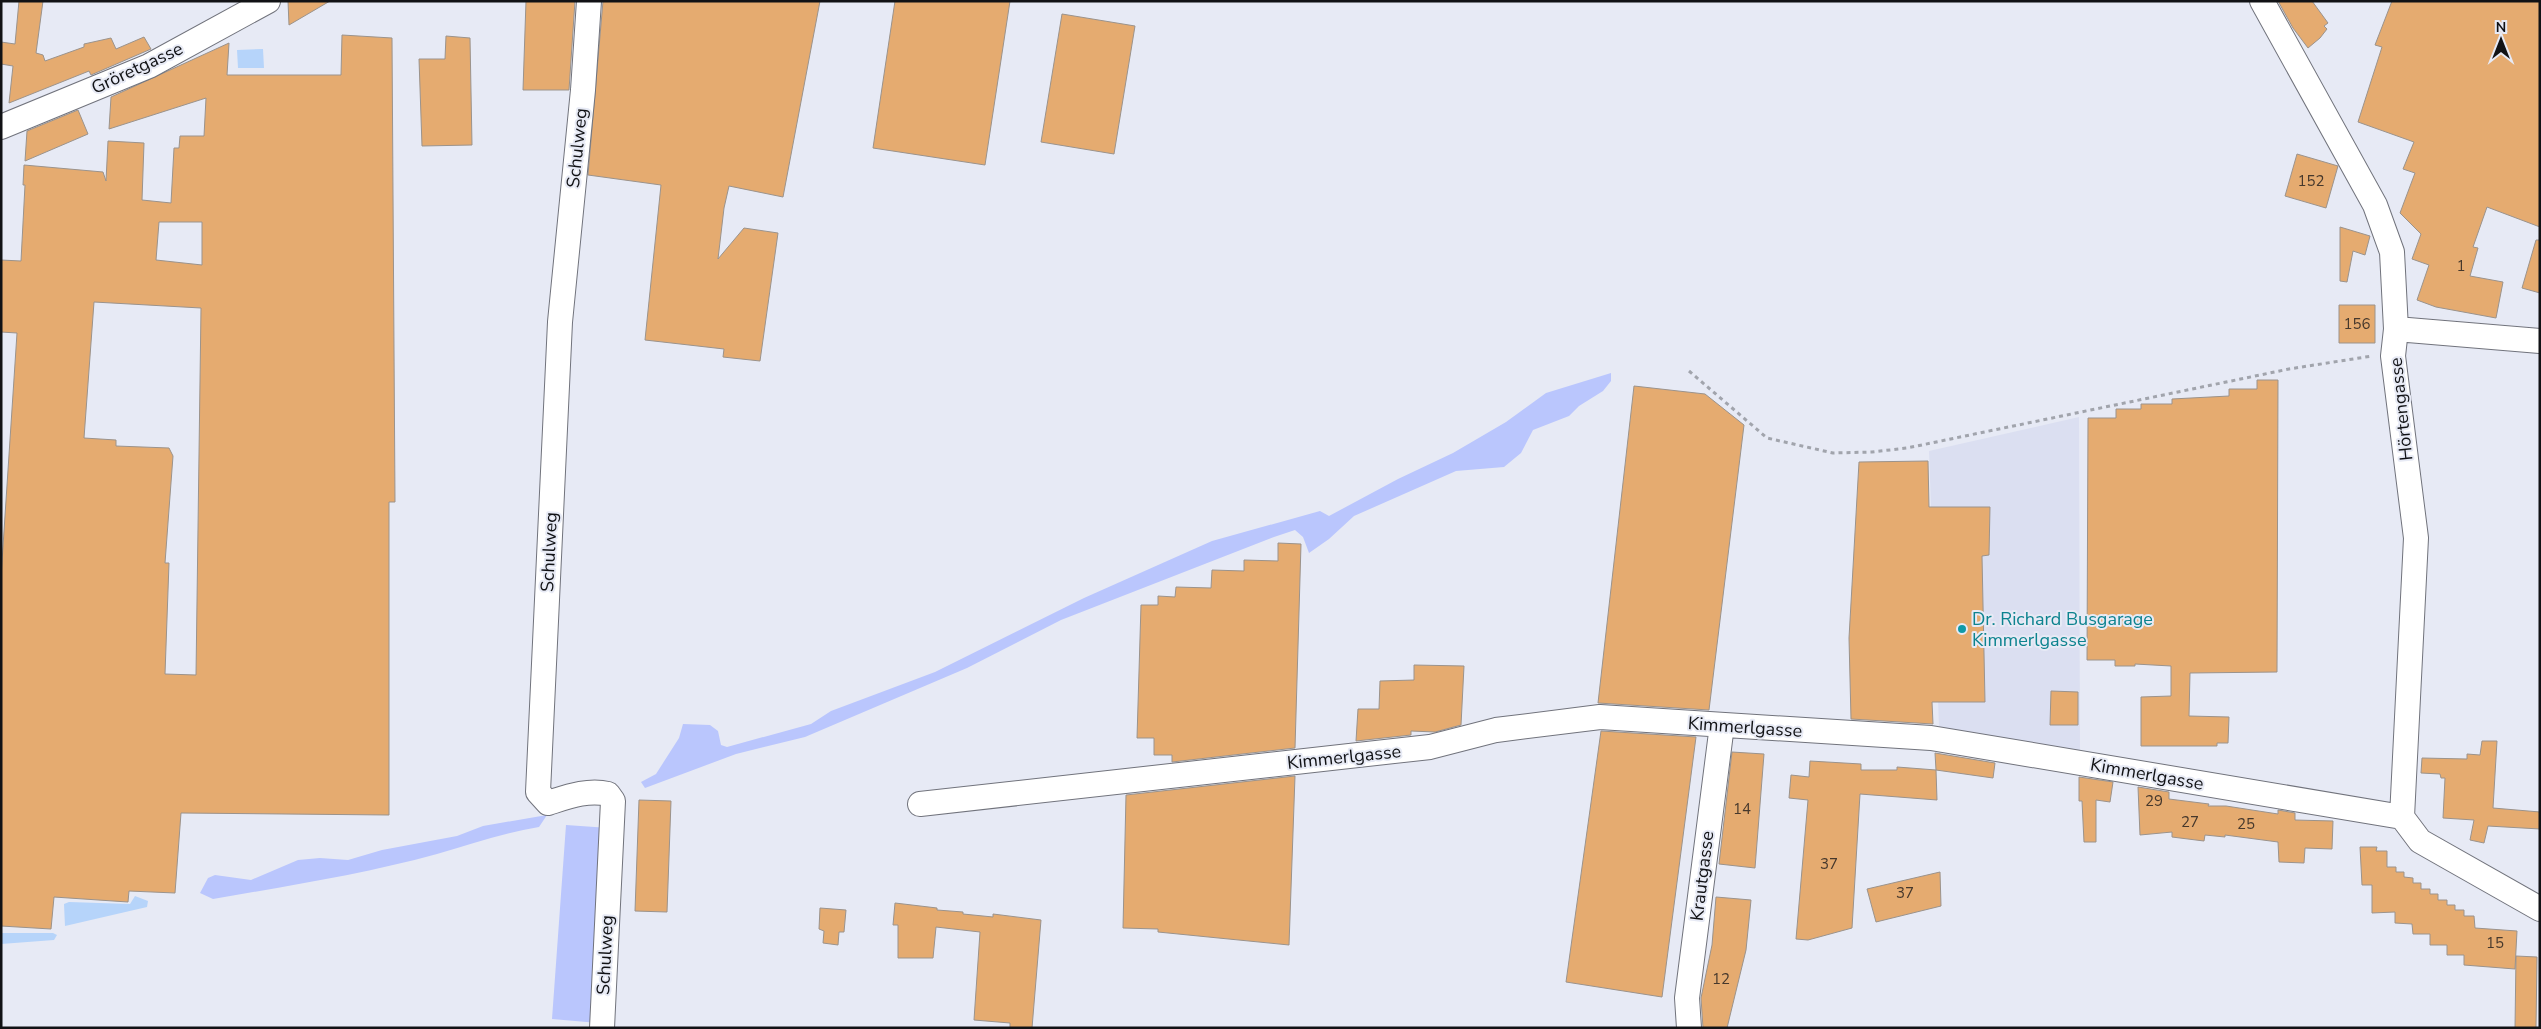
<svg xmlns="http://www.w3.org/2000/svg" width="2541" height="1029" font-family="'Nunito Sans',sans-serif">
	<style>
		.built { fill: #dbdff1 }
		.green { fill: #bac6fd }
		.water { fill: #b6d4fa }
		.building { fill: #e5ab70; stroke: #9b938c; fill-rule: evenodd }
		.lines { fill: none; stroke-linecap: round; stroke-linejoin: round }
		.minor-casing { stroke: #71737c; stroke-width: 26 }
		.path { stroke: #a1a4ac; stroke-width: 3; stroke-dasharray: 4 4; stroke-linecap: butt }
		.minor { stroke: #fff; stroke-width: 24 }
		.culture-dot { fill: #0f9aa8; stroke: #e7eaf5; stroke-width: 2 }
		.labels { text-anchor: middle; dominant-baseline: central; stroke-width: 4; stroke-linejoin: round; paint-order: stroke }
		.number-label { font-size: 15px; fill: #46382c }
		.street-label { font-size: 18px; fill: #111215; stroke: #e7eaf5 }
		.culture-label { font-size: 18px; fill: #0d838f; stroke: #e7eaf5; text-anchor: start }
	</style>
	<rect width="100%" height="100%" fill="#e7eaf5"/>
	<path class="built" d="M2079 417 2080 755 2036 748 1939 727 1929 451Z"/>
	<path class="green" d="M1611 373V381L1603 391 1579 406 1569 416 1533 430 1521 453 1504 467 1456 471 1354 516 1329 539 1309 553 1303 537 1295 530 1274 537 1061 620 967 668 805 737 736 754 645 788 641 782 656 774 679 738 683 724 710 725 718 731 721 745 727 747 811 724 831 711 935 672 1084 598 1212 541 1320 511 1329 516 1398 479 1453 453 1506 422 1546 393Z
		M547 815 539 827C503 833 472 844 437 854 364 874 288 886 213 899L200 893 208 878 215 875 251 880 298 860 320 858 348 860 382 850 457 836 483 826Z
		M566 825 609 828 598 1023 552 1019Z"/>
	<path class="water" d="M263 49 264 68H238L237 50Z
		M135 896 148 901 147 907 65 926 64 904 69 902 130 904Z
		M1 933H53L57 935 54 940 1 944Z"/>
	<path class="building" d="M19 1H43L36 53 43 55 45 61 84 47V44L111 38 116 49 144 37 151 49 91 75 89 71 9 103 13 66 1 64V42L15 44Z
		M288 1H330L289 25Z
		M526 1H575L569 90H523Z
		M603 1H820L783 197 729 186 724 208 718 259 744 228 778 233 760 361 723 357 724 349 645 340 661 185 588 175Z
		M895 1H1010L985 165 873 148Z
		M2278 1H2312L2328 23 2324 26 2327 29 2320 38 2308 48 2293 28Z
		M2392 1H2540V227L2487 207 2473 247 2478 248 2470 276 2503 282 2496 318 2436 307 2417 300 2429 265 2412 259 2421 234 2400 213 2415 173 2403 169 2414 142 2358 122 2382 47 2375 45Z
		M1062 14 1135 26 1114 154 1041 142Z
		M342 35 392 38 395 502H389V815L181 813 175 893 129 891 128 902 54 897 51 929 1 926V577L17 333 1 332V260L21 261 25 185H23L24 165 103 172 106 181 108 141 144 143 142 200 171 203 174 148H179L180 136H204L206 98 109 129 111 97 229 43 227 75H341ZM159 222H202V265L156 260ZM94 302 201 308 196 675 165 674 169 563H165L173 456 169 448 116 446V440L84 438Z
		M446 36 470 38 472 145 422 146 419 59H445Z
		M78 110 88 134 25 161 27 131Z
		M2297 154 2338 166 2326 208 2285 196Z
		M2340 227 2370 236 2365 255 2353 251 2347 282 2340 281Z
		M2536 240H2540V293L2522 288Z
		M2339 305H2375V343H2339Z
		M2257 380H2278L2277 672 2190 673 2189 716 2229 717 2228 743H2217V746H2141V697L2171 696V666L2135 664V666H2115V660H2087L2088 418H2116V409H2141V404H2172V399L2229 396V389H2257Z
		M1634 386 1705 394 1744 425 1709 710 1598 703Z
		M1928 461 1929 507H1990L1989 555 1982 556 1985 702H1932L1933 724 1851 719 1849 638 1859 462Z
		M1278 543 1301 544 1295 748 1172 762V755H1154V738H1137L1141 605H1158V596L1175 597 1176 587 1211 588 1212 570 1244 571V560L1278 561Z
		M1414 665 1464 666 1461 725 1435 732 1411 731V735L1356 741 1358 709H1379L1380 681 1414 680Z
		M2051 691 2078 692V725H2050Z
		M1601 731 1696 737 1662 997 1566 982Z
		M2482 741H2497L2493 808 2540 812V829L2488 826 2484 843 2470 840 2474 820 2443 818 2445 778H2441L2440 774 2421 773 2422 758 2467 759V754L2480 755Z
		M1732 752 1764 754 1755 868 1719 864Z
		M1935 753 1995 763 1993 778 1936 770Z
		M1810 761 1861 764V770H1897V767L1936 770 1937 800 1860 794 1852 928 1808 940 1796 939 1808 800 1789 798 1791 775 1809 777Z
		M1295 776 1289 945 1158 932V929L1123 928 1126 795Z
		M2079 777 2113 782 2110 802 2096 800V842H2084L2082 801H2079Z
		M2138 787 2169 792V799L2209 804 2208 806H2226L2278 814V810L2295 813V820L2333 821 2332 849 2305 848 2304 863 2279 862 2278 842 2225 835V837L2205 835 2204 841 2172 837V832L2140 835Z
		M639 800 671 801 667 912 635 911Z
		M2360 847H2377L2376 851H2387V867H2396V872H2404V877L2413 878V883H2421V889H2430V894H2438V900H2447V905H2455V910H2464V916H2474L2475 928 2517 931 2515 969 2464 965V955H2447V945H2430V934H2413L2412 924 2395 923V912L2372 913V885H2362Z
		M1940 872 1941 906 1876 922 1867 889Z
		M1716 897 1751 900 1746 950 1727 1028H1703L1701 998 1712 945Z
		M895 903 937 908V910L963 912V914L993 917V914L1041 920 1032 1028H1010V1023L974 1020 980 932 936 927 933 958H898V925H893Z
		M820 908 846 910 844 932H839L838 945 823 943 824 931 819 929Z
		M2516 956 2537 957 2536 1028H2515Z"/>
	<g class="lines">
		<g class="minor-casing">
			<path id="minor" d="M589 1 583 90 560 322 538 792 548 803C567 797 588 789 608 794L613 801 602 1028
				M2262 1 2375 205 2392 252 2396 329 2393 356 2416 538 2402 817
				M1 127 149 66 268 1
				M2396 329 2540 341
				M920 804 1430 747 1496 730 1600 717 1931 738 2402 817 2420 841 2540 909
				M1689 1028 1687 998 1722 725"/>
		</g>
		<path class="path" d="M1689 371 1767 438 1833 453 1872 452 1907 448 2289 369 2372 356"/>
		<use href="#minor" class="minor"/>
	</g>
	<circle class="culture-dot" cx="1962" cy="629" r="5"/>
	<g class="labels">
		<g class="number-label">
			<text x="2311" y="181">152</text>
			<text x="2461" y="266">1</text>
			<text x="2357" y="324">156</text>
			<text x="2154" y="801">29</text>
			<text x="1742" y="809">14</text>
			<text x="2190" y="822">27</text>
			<text x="2246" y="824">25</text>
			<text x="1829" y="864">37</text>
			<text x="1905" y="893">37</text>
			<text x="2495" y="943">15</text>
			<text x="1721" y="979">12</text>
		</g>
		<g class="street-label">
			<text transform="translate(137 68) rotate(-25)">Gröretgasse</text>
			<text transform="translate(577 148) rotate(-84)">Schulweg</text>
			<text transform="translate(2401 409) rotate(-96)">Hörtengasse</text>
			<text transform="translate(549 552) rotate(-87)">Schulweg</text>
			<text transform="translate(1745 727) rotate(4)">Kimmerlgasse</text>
			<text transform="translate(1344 757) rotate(-6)">Kimmerlgasse</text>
			<text transform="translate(2147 774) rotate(10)">Kimmerlgasse</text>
			<text transform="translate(1702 876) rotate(-83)">Krautgasse</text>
			<text transform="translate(605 955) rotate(-87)">Schulweg</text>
		</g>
		<g class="culture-label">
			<text x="1972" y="619">Dr. Richard Busgarage<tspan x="1972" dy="21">Kimmerlgasse</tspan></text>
		</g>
	</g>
	<rect width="2541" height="1029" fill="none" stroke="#111215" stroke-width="5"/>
	<g transform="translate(2501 40)" stroke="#e7eaf5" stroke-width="4" paint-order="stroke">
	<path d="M0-4L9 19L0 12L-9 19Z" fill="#111215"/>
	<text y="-8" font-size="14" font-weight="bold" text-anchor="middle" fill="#111215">N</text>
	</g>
</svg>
